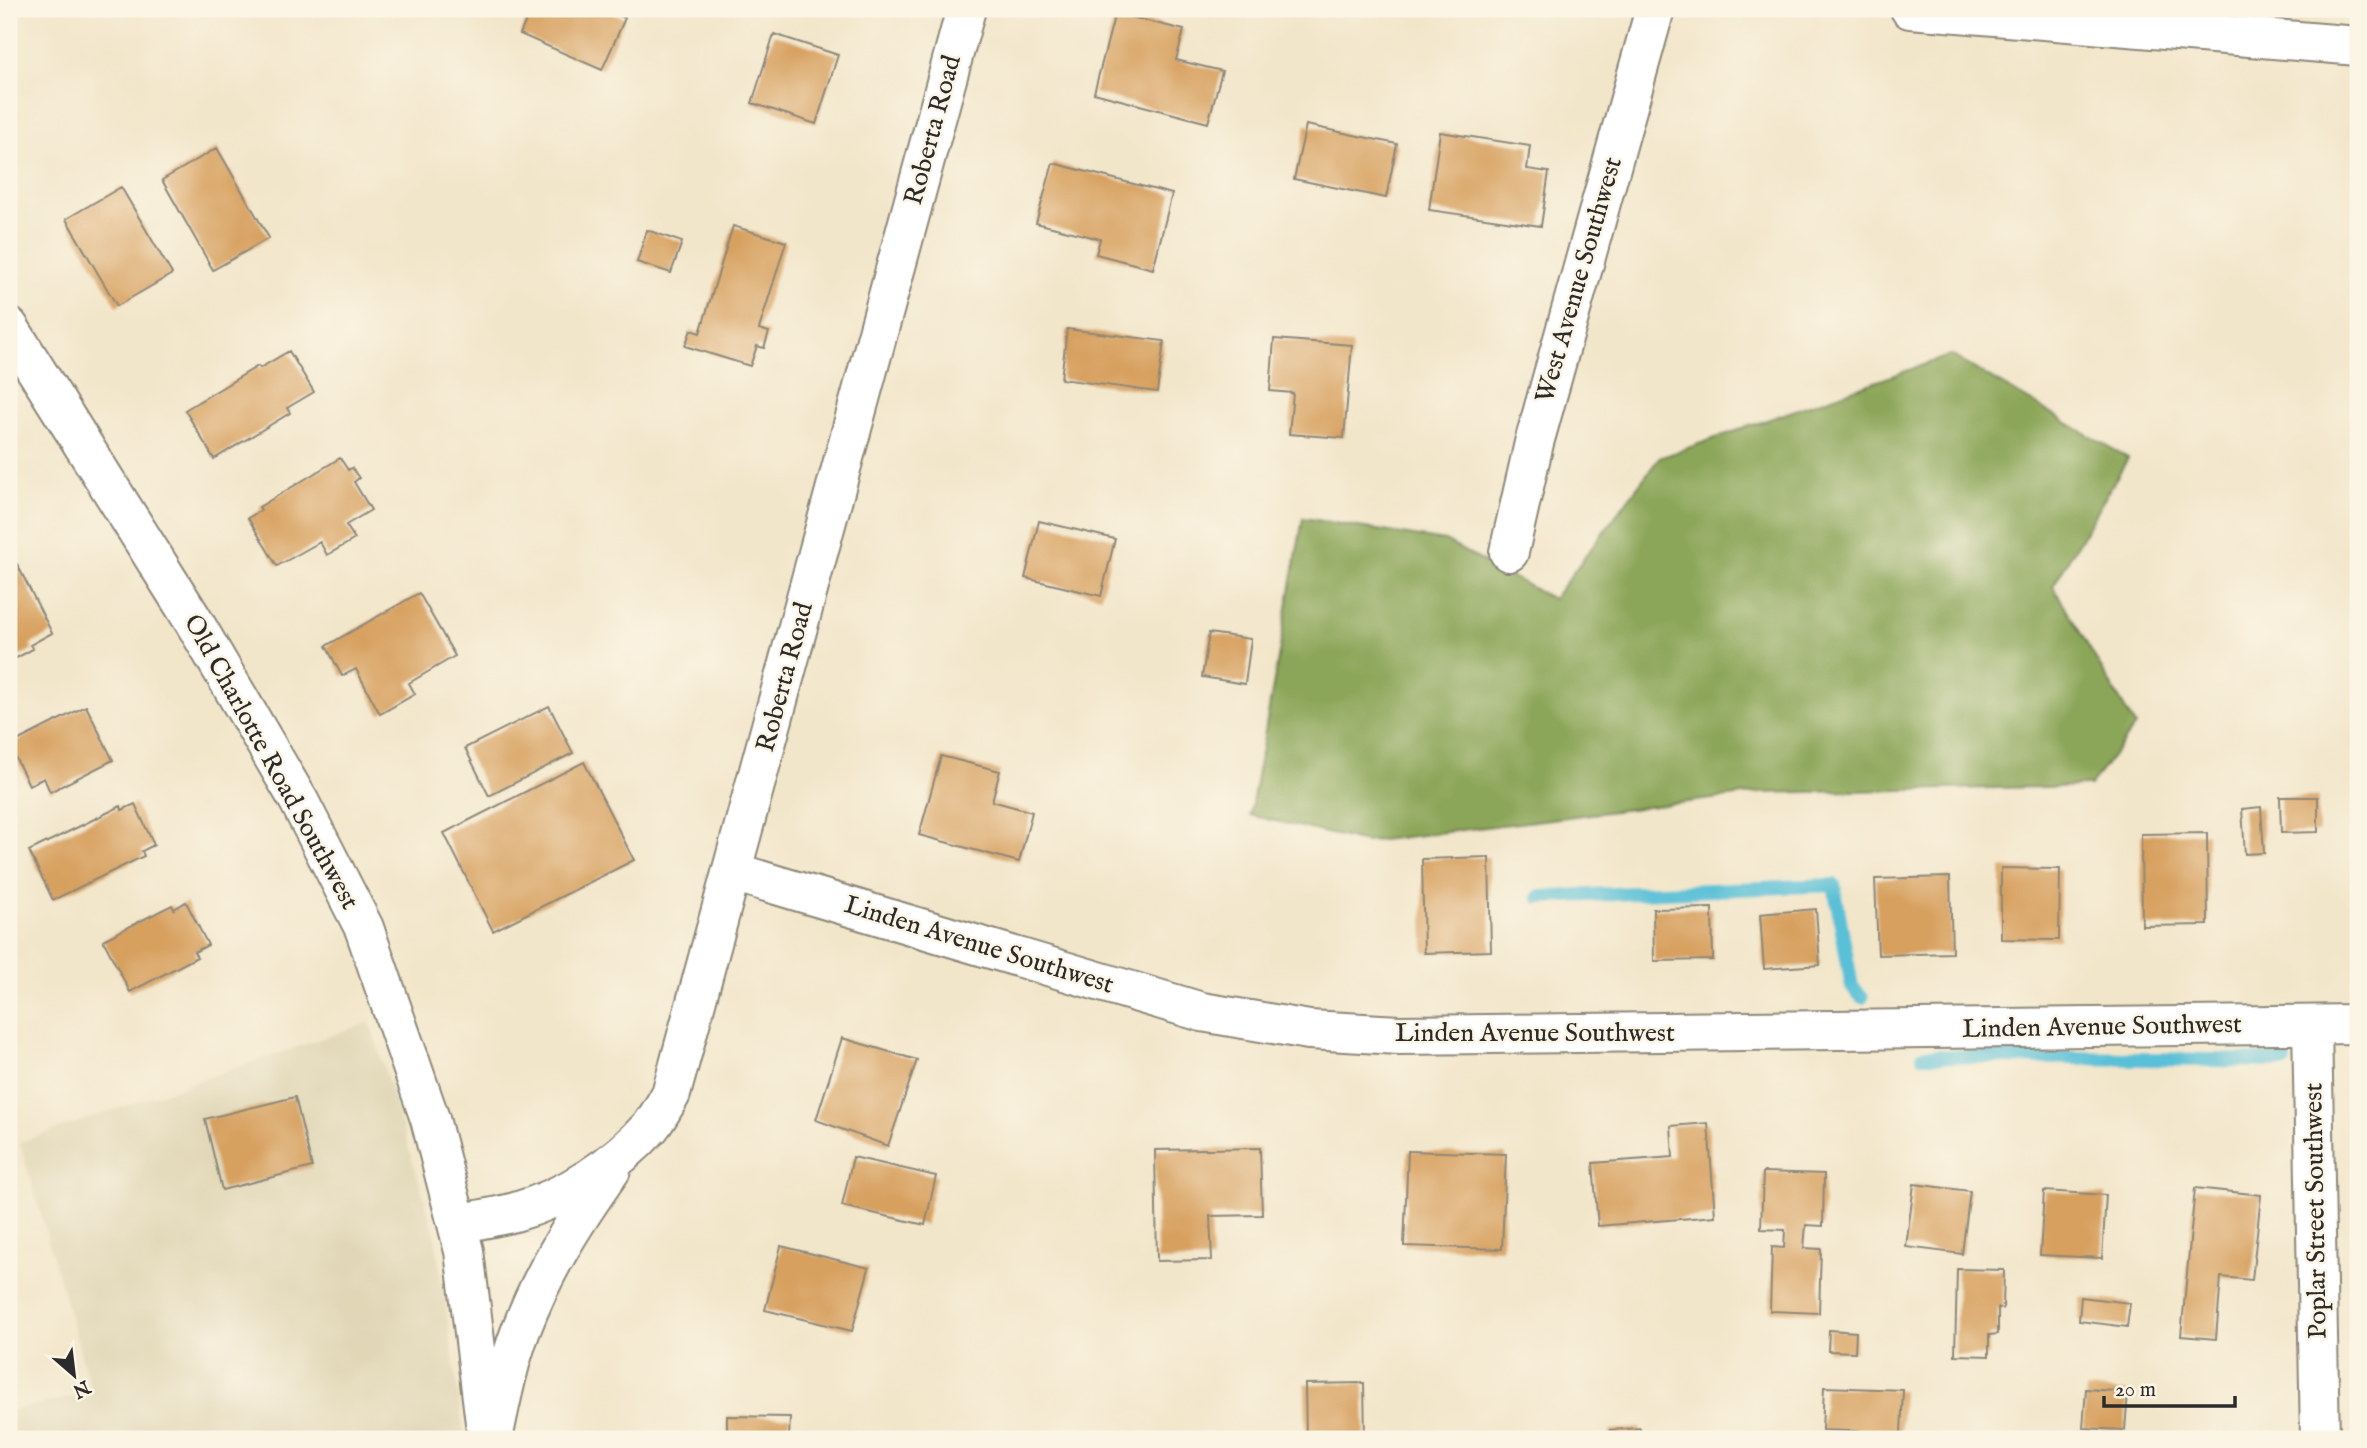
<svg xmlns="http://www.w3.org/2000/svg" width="2367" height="1448" font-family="'IM FELL English',serif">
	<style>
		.built { fill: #e1d7b7 }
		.forest { fill: #8ba659; stroke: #5b6842; stroke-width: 2 }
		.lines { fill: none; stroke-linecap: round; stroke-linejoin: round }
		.stream { stroke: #5ac0d7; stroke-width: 14 }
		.building { fill: #d7a05f }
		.street-casing { stroke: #8e887a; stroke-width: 42 }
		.secondary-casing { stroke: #8e887a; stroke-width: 42 }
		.street { stroke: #fff; stroke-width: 38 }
		.secondary { stroke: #fff; stroke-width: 38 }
		.labels { text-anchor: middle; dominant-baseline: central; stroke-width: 5; stroke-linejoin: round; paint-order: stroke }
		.street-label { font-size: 26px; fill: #2b2b2b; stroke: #fcf5e5 }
	</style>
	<rect width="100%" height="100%" fill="#fcf5e5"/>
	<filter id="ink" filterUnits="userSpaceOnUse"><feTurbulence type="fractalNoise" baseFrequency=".0143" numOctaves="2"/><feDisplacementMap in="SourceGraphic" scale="14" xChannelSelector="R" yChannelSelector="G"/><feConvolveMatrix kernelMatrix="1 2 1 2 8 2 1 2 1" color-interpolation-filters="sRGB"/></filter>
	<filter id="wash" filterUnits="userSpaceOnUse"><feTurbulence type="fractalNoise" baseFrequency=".00686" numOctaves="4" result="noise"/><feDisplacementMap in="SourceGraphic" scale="28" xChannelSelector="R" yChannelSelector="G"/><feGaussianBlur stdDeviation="1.57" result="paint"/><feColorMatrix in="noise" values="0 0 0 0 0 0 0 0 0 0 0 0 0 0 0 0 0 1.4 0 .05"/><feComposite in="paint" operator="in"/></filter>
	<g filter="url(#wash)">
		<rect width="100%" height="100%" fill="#f2e6ca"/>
		<path class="built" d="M370 1022 435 1234 465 1439H9V1411L92 1393 20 1142Z"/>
		<path class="forest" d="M1951 355 2128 458 2053 586 2135 726 2090 786 1760 793 1365 842 1250 815 1303 518 1445 541 1553 599 1659 458Z"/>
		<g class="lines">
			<path class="stream" d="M1539 897 1834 885 1852 987 1862 997
				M1923 1056 2285 1061"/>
		</g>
		<g id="blocks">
			<path class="building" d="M531 9H604L625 18 602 70 520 34Z
				M1115 13 1184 30 1176 60 1222 71 1208 123 1094 93Z
				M774 34 838 55 816 124 752 103Z
				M1306 125 1397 144 1386 198 1294 179Z
				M1440 132 1530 146 1527 169 1549 172 1541 226 1429 210Z
				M217 148 269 238 213 270 162 180Z
				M1053 163 1172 194 1153 269 1096 254 1100 239 1036 223Z
				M121 187 172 274 117 306 66 219Z
				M733 226 786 242 759 329 769 332 764 348 757 346 750 366 685 346 691 330 700 333Z
				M647 230 682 242 671 273 637 262Z
				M1067 329 1164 341 1157 392 1061 379Z
				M1274 339 1352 345 1344 438 1289 434 1293 393 1270 391Z
				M289 351 314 392 287 408 290 413 214 459 185 410 258 366 260 368Z
				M340 458 348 470 352 468 359 478 354 482 371 510 346 525 355 539 327 555 320 542 277 566 248 518 261 510 259 507Z
				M1039 521 1115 539 1101 596 1025 578Z
				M17 564 52 633 30 645 33 649 9 662V568Z
				M419 593 455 656 409 683 415 694 380 714 356 669 342 676 326 646Z
				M1209 633 1251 639 1245 684 1202 677Z
				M86 706 113 760 50 792 44 778 29 785 9 745Z
				M549 706 573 753 489 796 465 748Z
				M941 756 1000 771 992 801 1032 812 1019 862 919 835Z
				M584 762 634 860 493 931 444 833Z
				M2280 797H2318V832L2281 833Z
				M135 804 154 845 142 851 144 856 53 900 29 851 121 806 122 810Z
				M2261 807 2264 853 2245 854 2242 809Z
				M2207 833 2208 925 2142 926 2141 834Z
				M1489 857 1491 951 1424 953 1422 859Z
				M2001 868 2060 869 2059 940 2001 939Z
				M1950 877 1952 953 1878 955 1875 879Z
				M186 902 208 945 194 952 197 957 130 992 103 940 172 905 174 909Z
				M1712 908 1713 960 1654 961 1653 909Z
				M1816 909 1820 965 1764 969 1760 914Z
				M842 1038 917 1060 888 1146 816 1120Z
				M295 1097 312 1167 222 1190 205 1119Z
				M1708 1123 1715 1216 1598 1226 1593 1163 1673 1157 1671 1126Z
				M1260 1148 1262 1215 1210 1216 1212 1260 1157 1261 1155 1150Z
				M1408 1151 1506 1154 1502 1249 1404 1246Z
				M853 1157 936 1176 925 1225 842 1206Z
				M1763 1172 1824 1174 1823 1226 1806 1225 1804 1248 1821 1249 1819 1313 1770 1311 1772 1247 1784 1248 1785 1230 1761 1229Z
				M1914 1184 1970 1191 1962 1254 1906 1247Z
				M2195 1188 2261 1195 2252 1280 2221 1277 2216 1339 2181 1336Z
				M2044 1191 2106 1195 2102 1258 2040 1255Z
				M781 1246 869 1268 852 1331 765 1310Z
				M1957 1269 2004 1270 2003 1309 1998 1308V1334L1989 1335V1356L1955 1355Z
				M2081 1297 2130 1303 2127 1327 2079 1321Z
				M1829 1330 1856 1332 1855 1352 1828 1351Z
				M1364 1383 1365 1439H1306L1305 1384Z
				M1824 1387 1903 1390 1901 1433 1822 1430Z
				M2086 1389 2128 1392 2125 1430 2083 1428Z
				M727 1416 790 1417 789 1439H727Z
				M1640 1428 1641 1439H1610V1430Z"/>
		</g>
	</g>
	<g filter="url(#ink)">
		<use href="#blocks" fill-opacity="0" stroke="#8e887a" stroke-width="2"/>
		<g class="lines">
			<g class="street-casing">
				<path id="street" d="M1910 9 2358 46
					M1509 552 1534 443 1655 9
					M733 872 1202 1012 1309 1030 1399 1035 2358 1024
					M2312 1025 2320 1439"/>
			</g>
			<g class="secondary-casing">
				<path id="secondary" d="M9 327 193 620 299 801 364 928 430 1119 464 1251 487 1439
					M457 1224C476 1220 496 1217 515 1212 566 1198 616 1165 651 1126 659 1116 665 1104 671 1094L966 9
					M495 1429C502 1396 509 1361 521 1330 543 1271 575 1221 611 1170"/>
			</g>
			<use href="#street" class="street"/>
			<use href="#secondary" class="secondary"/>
		</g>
	</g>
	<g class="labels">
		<g class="street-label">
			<text transform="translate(933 130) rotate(-75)">Roberta Road</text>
			<text transform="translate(1579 280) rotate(-74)">West Avenue Southwest</text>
			<text transform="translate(785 677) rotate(-75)">Roberta Road</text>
			<text transform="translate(271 762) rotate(61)">Old Charlotte Road Southwest</text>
			<text transform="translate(979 945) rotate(17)">Linden Avenue Southwest</text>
			<text transform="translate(2102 1027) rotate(-1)">Linden Avenue Southwest</text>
			<text x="1535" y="1033">Linden Avenue Southwest</text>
			<text transform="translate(2316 1211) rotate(-91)">Poplar Street Southwest</text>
		</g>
	</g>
	<rect width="2367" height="1448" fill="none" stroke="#fcf5e5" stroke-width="35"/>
	<g transform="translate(74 1375) rotate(152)" stroke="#fcf5e5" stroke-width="5" paint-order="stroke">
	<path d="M0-5L12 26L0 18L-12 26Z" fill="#2b2b2b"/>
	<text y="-10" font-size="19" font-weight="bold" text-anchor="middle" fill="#2b2b2b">N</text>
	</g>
	<path d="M2104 1396v10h131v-10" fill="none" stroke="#2b2b2b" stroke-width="3.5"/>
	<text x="2115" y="1396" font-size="21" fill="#2b2b2b" stroke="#fcf5e5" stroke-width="5" paint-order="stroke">20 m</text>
</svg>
